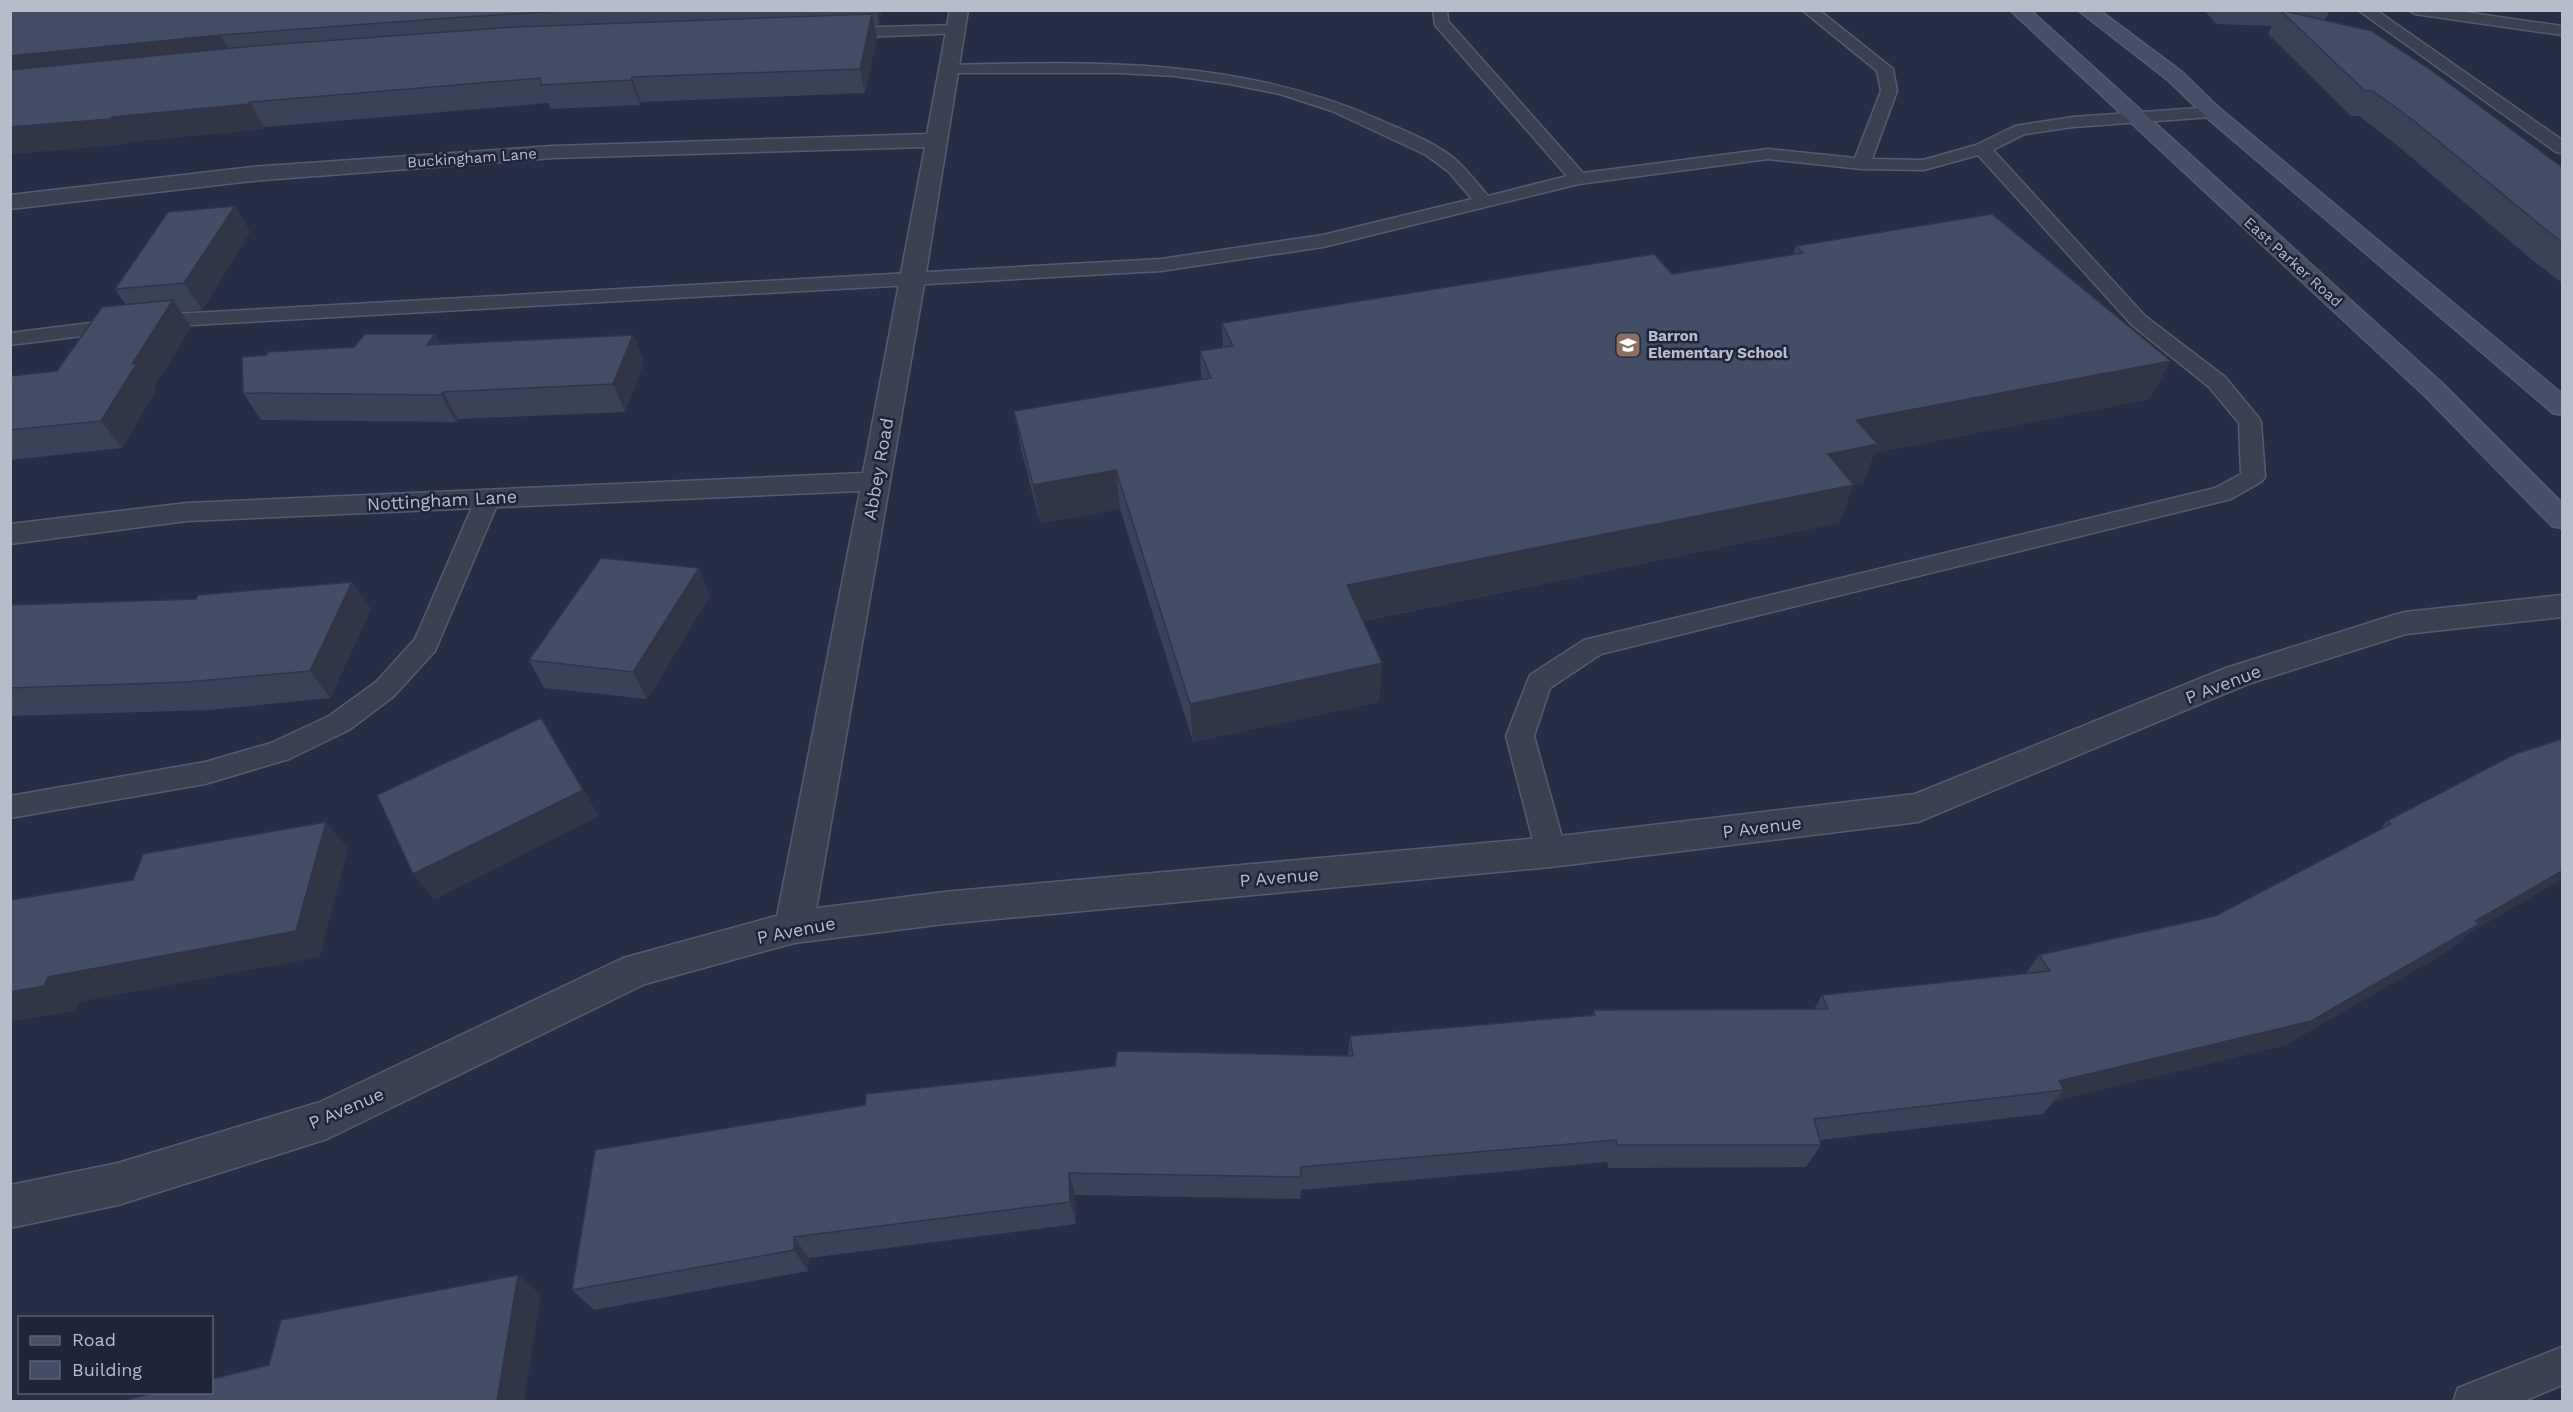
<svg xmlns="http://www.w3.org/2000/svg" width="2573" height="1412" font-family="'Work Sans',sans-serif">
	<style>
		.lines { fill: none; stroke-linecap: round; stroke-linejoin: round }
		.service-casing { stroke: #555c6d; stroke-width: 3 }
		.minor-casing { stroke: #555c6d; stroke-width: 3 }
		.tertiary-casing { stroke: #555c6d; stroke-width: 3 }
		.secondary-casing { stroke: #555c6d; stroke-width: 3 }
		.service { fill: #3a4153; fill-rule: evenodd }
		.minor { fill: #3a4153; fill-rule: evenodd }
		.tertiary { fill: #3a4153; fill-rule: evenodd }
		.secondary { fill: #474f66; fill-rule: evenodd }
		.wall { fill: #3a4258 }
		.shaded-wall { fill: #303647 }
		.building { fill: #444d66; stroke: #303647; stroke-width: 1.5 }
		.labels { text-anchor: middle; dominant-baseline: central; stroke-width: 5; stroke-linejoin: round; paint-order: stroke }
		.far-street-label { font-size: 15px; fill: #b7bccd; stroke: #1e2538 }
		.far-poi-label { font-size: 15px; font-weight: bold; fill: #b7bccd; stroke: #1e2538; text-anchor: start }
		.street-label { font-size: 18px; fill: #b7bccd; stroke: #1e2538 }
	</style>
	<rect width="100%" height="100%" fill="#252e44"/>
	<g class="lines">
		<g class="service-casing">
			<path id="service" d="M1433 10H1447L1448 21 1583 173 1768 149 1855 158 1881 91 1877 71 1802 10H1819L1893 69 1897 91 1872 159 1923 160 1976 145 2015 126 2073 117 2212 107 2218 108 2220 112 2212 117 2073 127 2025 134 1993 150 2145 316 2225 377 2258 417 2261 422 2265 477 2261 482 2231 499 1601 654 1550 688 1534 736 1566 852 1561 860 1551 864 1541 860 1536 852 1506 736 1530 675 1584 640 2215 488 2241 474 2239 423 2209 387 2131 324 1978 155 1924 170 1861 169 1768 159 1579 184 1323 247 1161 271 155 327 10 345V333L155 315 1161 259 1323 235 1472 199 1449 172 1426 155 1332 111 1280 94 1230 84 1175 76 1119 73H943L941 70 943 67 949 65C1097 61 1239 58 1378 119 1402 130 1430 140 1451 156 1465 167 1476 182 1488 196L1567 176 1435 25Z
				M2358 10H2376L2562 140V153L2556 152Z
				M2408 10H2450L2562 26V35L2415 14Z
				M956 25 964 30 961 33 840 38 832 33 840 28Z
				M488 490 496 493 500 498 435 651 394 696 349 730 289 759 205 784 10 818V796L205 762 271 743 329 716 376 682 415 639 476 498 480 493Z
				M2562 1347V1385L2522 1402H2453L2458 1388Z"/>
		</g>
		<g class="minor-casing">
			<path id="minor" d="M950 10H968L925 279 813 927 807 938 794 943 781 938 775 927 860 491 187 521 10 544V524L187 503 863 473 925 147 553 158 252 181 10 209V195L252 167 553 146 927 134Z"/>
		</g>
		<g class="tertiary-casing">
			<path id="tertiary" d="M2562 595V617L2406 634 2248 684 1918 822 1551 867 944 924 794 943 645 984 327 1139 118 1205 10 1228V1185L118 1163 320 1102 623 958 794 911 944 892 1551 837 1915 794 2226 668 2394 615 2405 612Z"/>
		</g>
		<g class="secondary-casing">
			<path id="secondary" d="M2010 10H2030L2443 384 2562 503V528L2552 526 2425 396Z
				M2078 10H2099L2182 72 2219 108 2562 394V415L2553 413 2205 116 2168 80Z"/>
		</g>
		<use href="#service" class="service"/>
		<use href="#minor" class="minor"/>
		<use href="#tertiary" class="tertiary"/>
		<use href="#secondary" class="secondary"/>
	</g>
	<path class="wall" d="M10 10H882L879 25H874L877 38 865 93 641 102 640 105 551 109 548 103 264 127 263 129 128 142 126 144 10 154Z
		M2204 10H2330L2325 20 2562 167V283L2531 259 2398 146 2359 116H2351L2268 34 2272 26 2216 24Z
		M235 206 250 232 202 310 181 312 191 327 154 387 156 390 122 448 10 460V376L57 371 126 305 115 289Z
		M1796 246 2150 399 1874 453 1863 483 1854 484 1839 523 1363 621 1382 663 1379 702 1193 742 1120 509 1040 523 1021 449 1014 411 1201 379 1200 351 1223 347 1222 323 1672 274 1793 254Z
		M633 335 644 362 625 412 458 419 456 422 261 420 243 393 440 344Z
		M352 582 371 609 330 698 210 710 10 716V605L196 599Z
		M710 596 647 699 544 688 529 660Z
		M2387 821 2562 879 2469 933 2450 950 2285 1045 2054 1101 2043 1114 1820 1140 1821 1145 1806 1167 1608 1168 1607 1162 1301 1190 1300 1199 1075 1195 1076 1224 809 1258 808 1271 594 1310 572 1290 1348 1056 1350 1036 1592 1015 1594 1010 1814 1009 1822 995 2026 973 2039 955 2215 916 2378 831Z"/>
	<path class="shaded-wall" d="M876 10H882L879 25Z
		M872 14 877 38 865 93 860 69Z
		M221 35 234 59 10 82V56Z
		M632 77 641 102 640 105 631 80Z
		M250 102 264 127 263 129 128 142 126 144 10 154V127Z
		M235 206 250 232 202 310 184 283Z
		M173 300 191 327 154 387 156 390 122 448 101 421 132 364Z
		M435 334 449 361 427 345Z
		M633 335 644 362 625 412 613 384Z
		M2171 361 2150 399 1874 453 1863 483 1814 492 1828 454 1856 420Z
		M443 392 458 419 456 422 441 395Z
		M1116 470 1120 509 1040 523 1033 485Z
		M1854 485 1839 523 1345 624 1347 585Z
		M699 568 710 596 647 699 633 672Z
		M352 582 371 609 330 698 310 671Z
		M1382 663 1379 702 1193 742 1190 704Z
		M541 718 599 816 434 900 413 874Z
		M326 822 348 848 320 957 79 1002 76 1011 10 1022V992L48 977Z
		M2562 871V879L2469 933 2450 950 2285 1045 2054 1101 2064 1090 2059 1081 2475 921Z
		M1069 1173 1075 1195 1076 1224 1070 1202Z
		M794 1237 809 1258 808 1271 794 1250Z
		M518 1275 541 1295 524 1401H497Z"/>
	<path class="building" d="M10 10H576L448 18 221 35 10 56Z
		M2280 10 2372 31 2431 70 2562 167V242L2550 233 2414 121 2373 91H2365Z
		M872 14 860 69 632 77 631 80 541 85 540 78 250 102 249 104 112 117 110 119 10 127V70L253 46 514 27Z
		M235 206 184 283 115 289 168 212Z
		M1992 214 2171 361 1856 420 1878 444 1828 454 1854 485 1347 585 1382 663 1190 704 1116 470 1033 485 1014 411 1211 378 1200 351 1233 346 1222 323 1654 254 1672 274 1803 253 1796 246Z
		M173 300 132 364 137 363 101 421 10 430V376L57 371 102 307Z
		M365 334H435L427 345 633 335 613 384 443 392 441 395 243 393 242 357 267 355V352L354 347Z
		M601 558 699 568 633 672 529 660Z
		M352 582 310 671 187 682 10 688V605L196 599 198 595Z
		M541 718 583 790 413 874 377 795Z
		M2562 739V871L2475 921 2479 924 2311 1021 2059 1081 2064 1090 1814 1119 1821 1145H1617L1616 1140 1301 1167V1177L1069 1173 1070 1202 794 1237V1250L572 1290 595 1150 865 1105 866 1094 1115 1066 1117 1051 1353 1056 1350 1036 1595 1015 1594 1010 1828 1009 1822 995 2050 971 2039 955 2215 916 2391 824 2387 821 2515 754Z
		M326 822 296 931 48 977 44 986 10 992V900L133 880 143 854Z
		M518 1275 497 1401H121L158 1392H212V1379L269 1365 281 1320Z"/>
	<defs>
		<g id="school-square" transform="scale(1.35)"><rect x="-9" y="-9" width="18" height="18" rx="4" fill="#8d6e63" stroke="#1e2538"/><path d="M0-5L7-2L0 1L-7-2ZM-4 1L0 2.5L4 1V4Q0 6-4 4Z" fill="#fff"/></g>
	</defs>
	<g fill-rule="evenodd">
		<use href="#school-square" x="1628" y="345"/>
	</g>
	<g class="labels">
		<g class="far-street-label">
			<text transform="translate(472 158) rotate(-4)">Buckingham Lane</text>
			<text transform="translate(2293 262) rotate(42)">East Parker Road</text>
		</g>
		<g class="far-poi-label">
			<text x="1648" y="336">Barron<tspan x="1648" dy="17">Elementary School</tspan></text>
		</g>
		<g class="street-label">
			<text transform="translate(878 469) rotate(-80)">Abbey Road</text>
			<text transform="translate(442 500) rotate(-3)">Nottingham Lane</text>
			<text transform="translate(2223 684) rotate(-21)">P Avenue</text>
			<text transform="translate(1762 827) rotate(-7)">P Avenue</text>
			<text transform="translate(1279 877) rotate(-5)">P Avenue</text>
			<text transform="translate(796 930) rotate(-11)">P Avenue</text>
			<text transform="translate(346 1108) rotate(-23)">P Avenue</text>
		</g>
	</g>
	<rect width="2573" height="1412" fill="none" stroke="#b7bccd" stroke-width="24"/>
	<rect x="18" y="1316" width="195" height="78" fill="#1e2538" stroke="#5b6174" stroke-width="1.5"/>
	<rect x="30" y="1336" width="30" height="9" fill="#474f66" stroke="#5b6174" stroke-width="1.5"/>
	<text x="72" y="1346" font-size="18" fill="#b7bccd">Road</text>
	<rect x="30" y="1361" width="30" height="18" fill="#444d66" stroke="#5b6174" stroke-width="1.5"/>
	<text x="72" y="1376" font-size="18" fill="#b7bccd">Building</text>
</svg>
